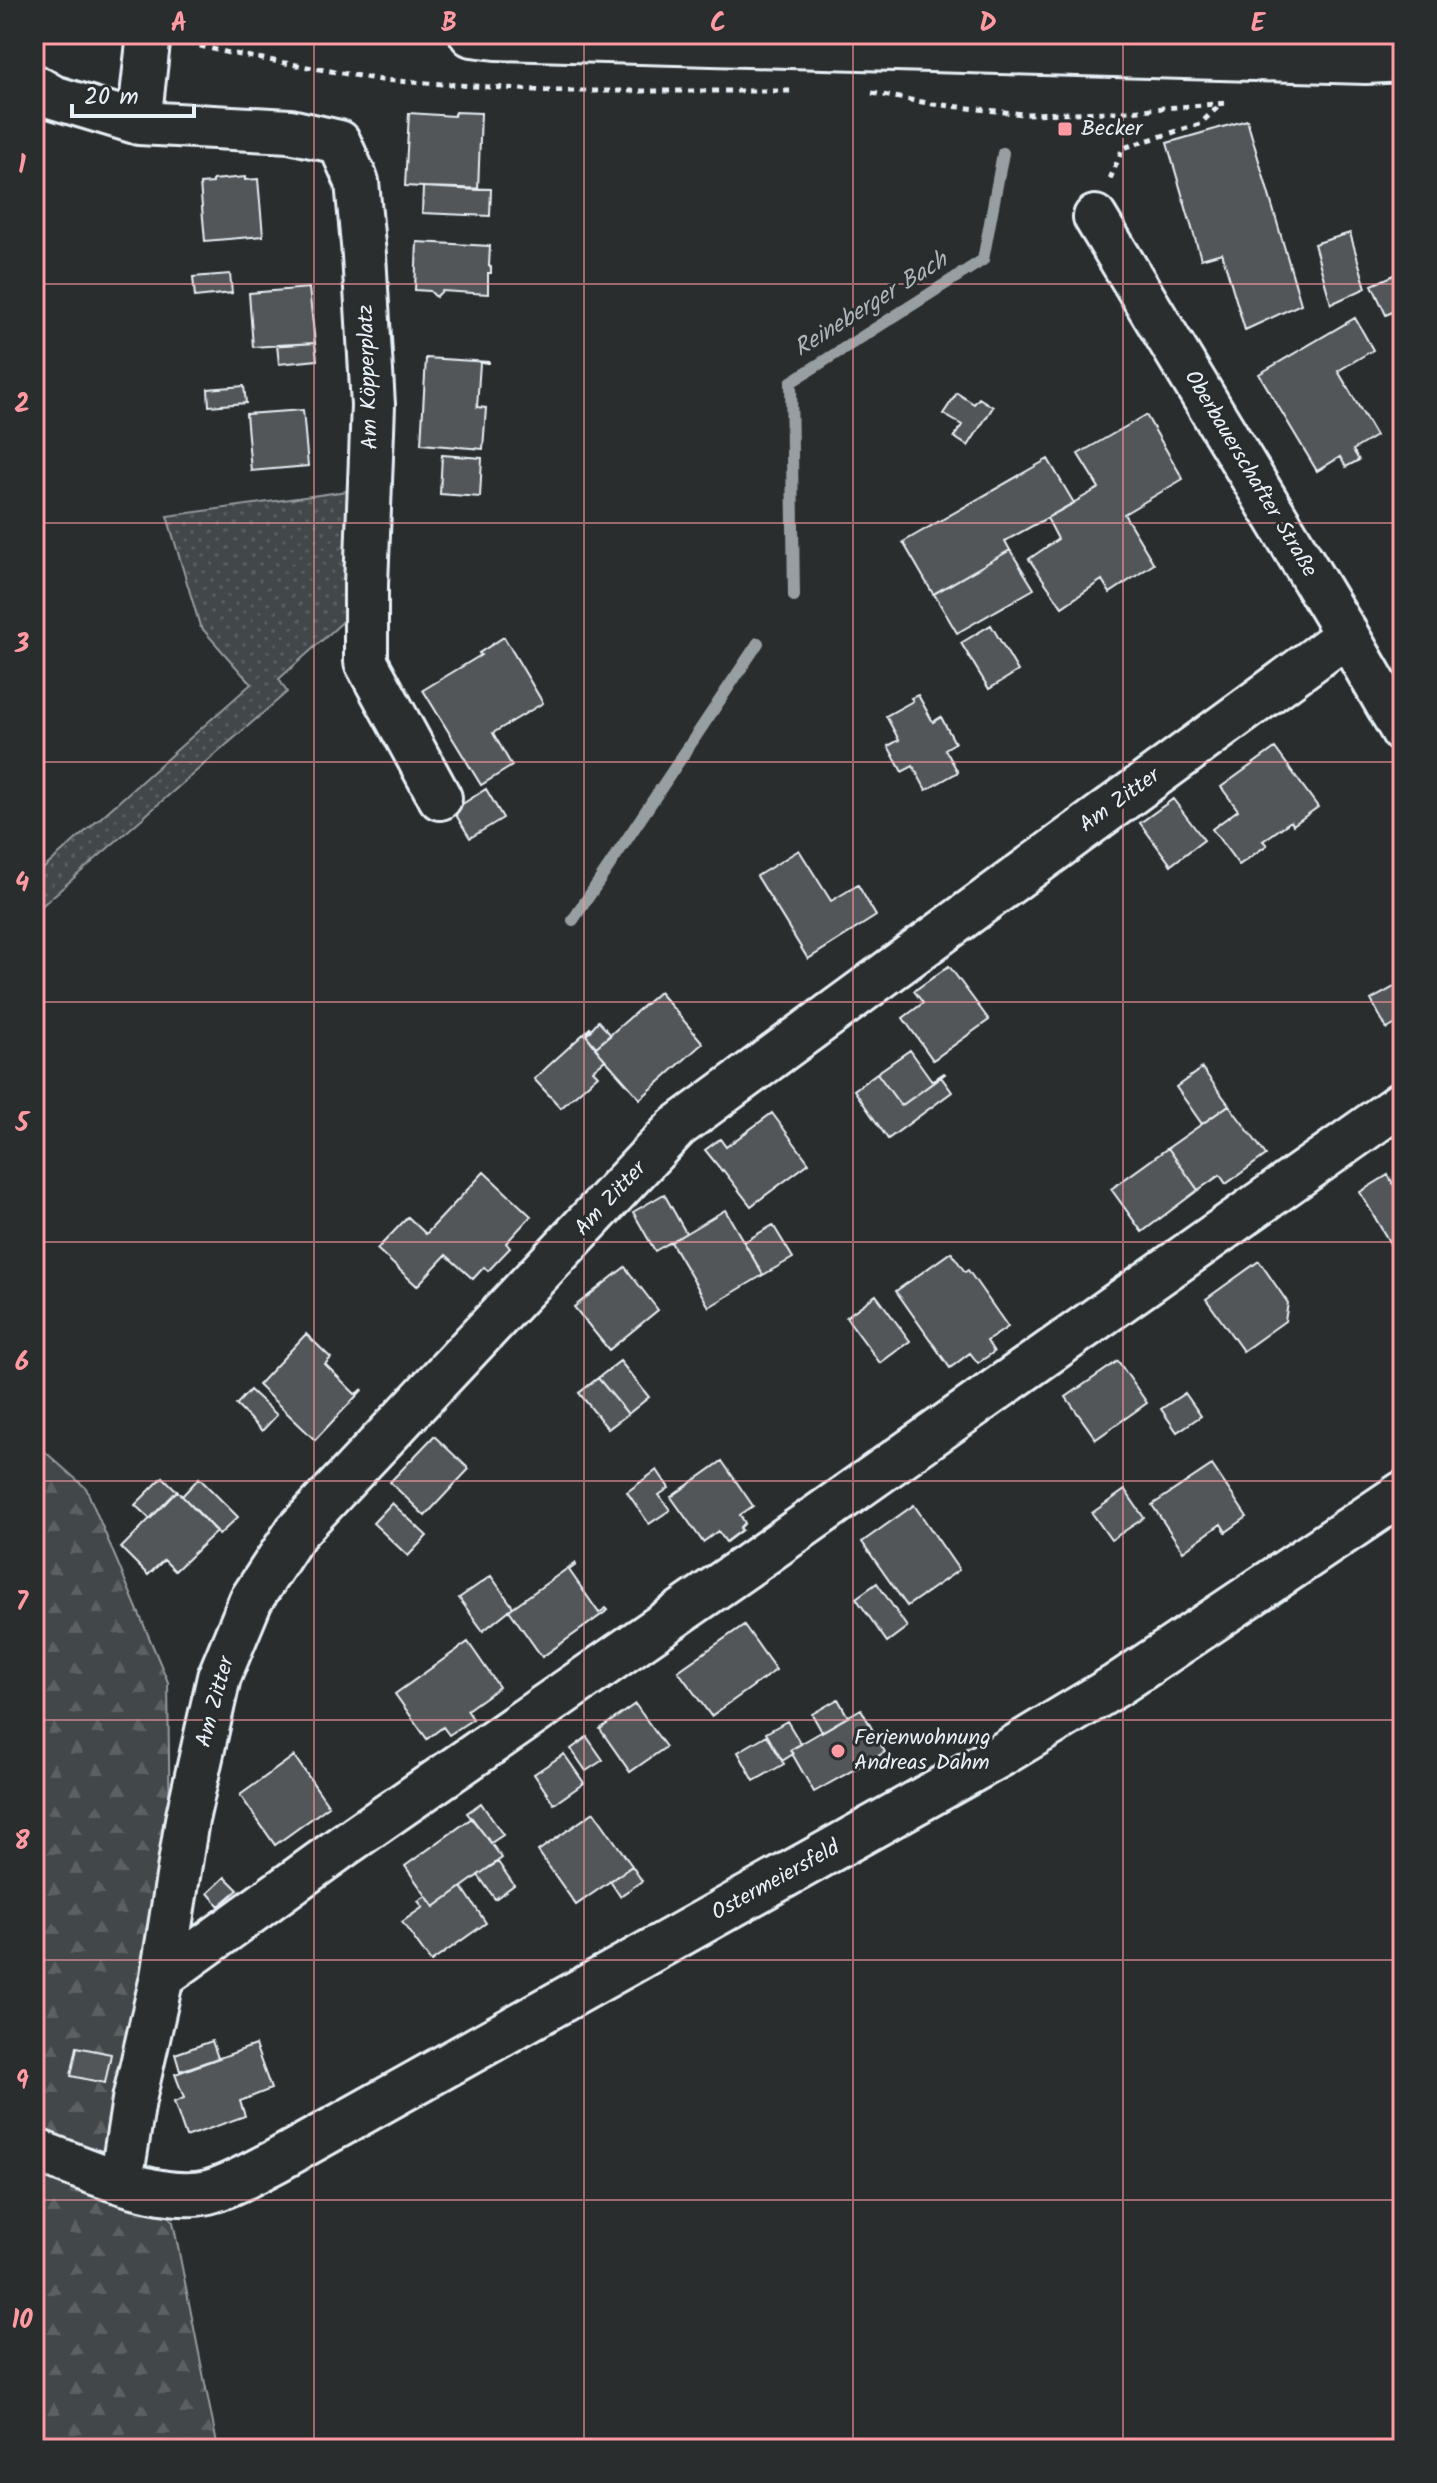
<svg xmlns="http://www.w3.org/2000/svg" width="1437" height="2483" font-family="Kalam,sans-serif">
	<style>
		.grass { fill: url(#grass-dots); stroke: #959ca0; stroke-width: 2 }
		.forest { fill: url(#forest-firs); stroke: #959ca0; stroke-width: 2 }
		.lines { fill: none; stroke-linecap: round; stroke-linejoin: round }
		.stream { stroke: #989fa3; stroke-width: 12 }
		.building { fill: #535759; stroke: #e8f1f8; stroke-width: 2 }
		.street-casing { stroke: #e8f1f8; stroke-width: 48 }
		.primary-casing { stroke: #e8f1f8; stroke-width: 50 }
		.path { stroke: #e8f1f8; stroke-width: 5; stroke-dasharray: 6 6; stroke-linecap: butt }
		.street { stroke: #2a2d2e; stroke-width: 42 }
		.primary { stroke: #2a2d2e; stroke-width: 44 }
		.grid { fill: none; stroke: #ff9aa2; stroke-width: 2; stroke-opacity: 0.55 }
		.poi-dot { fill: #ff9aa2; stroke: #2a2d2e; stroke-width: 3 }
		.labels { text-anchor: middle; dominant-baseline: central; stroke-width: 6; stroke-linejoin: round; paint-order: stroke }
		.poi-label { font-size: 22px; fill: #e8f1f8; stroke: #2a2d2e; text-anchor: start }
		.street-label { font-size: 22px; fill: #e8f1f8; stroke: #2a2d2e }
		.water-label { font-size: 24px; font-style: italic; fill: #acb3b9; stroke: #2a2d2e }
		.neatline { fill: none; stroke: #ff9aa2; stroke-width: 3 }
		.grid-label { font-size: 26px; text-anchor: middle; font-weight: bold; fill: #ff9aa2 }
	</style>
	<defs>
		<pattern id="grass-dots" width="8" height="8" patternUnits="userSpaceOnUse" patternTransform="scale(2)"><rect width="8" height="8" fill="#424648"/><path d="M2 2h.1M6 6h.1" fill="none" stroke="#5d6163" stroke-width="1.8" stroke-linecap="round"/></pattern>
		<pattern id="forest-firs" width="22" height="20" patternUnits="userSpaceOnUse" patternTransform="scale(2)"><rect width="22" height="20" fill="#424648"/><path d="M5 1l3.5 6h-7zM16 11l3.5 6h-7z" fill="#5d6163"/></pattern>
	</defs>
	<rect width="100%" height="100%" fill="#2a2d2e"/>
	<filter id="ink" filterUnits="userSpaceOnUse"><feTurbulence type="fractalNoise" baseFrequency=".0125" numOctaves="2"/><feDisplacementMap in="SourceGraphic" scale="16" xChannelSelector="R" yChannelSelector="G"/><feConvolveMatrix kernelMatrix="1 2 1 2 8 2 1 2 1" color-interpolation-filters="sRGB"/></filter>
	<g filter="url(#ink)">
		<path class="grass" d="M362 489 357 609 279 679 287 692 36 911 34 877 251 684 200 626 167 516Z"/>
		<path class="forest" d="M34 1442 86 1488 168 1682 170 1838 119 2103 148 2187 173 2222 218 2449H34Z"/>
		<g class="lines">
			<path class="stream" d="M794 596 791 382 983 260 1003 153
				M573 920 758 643"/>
		</g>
		<path class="building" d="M455 112 481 113 478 190 405 186 409 113 454 116Z
			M1247 120 1301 304 1245 330 1222 253 1201 259 1167 143Z
			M245 177V180L258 179 263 236 205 241 200 184 213 183V180Z
			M423 187 491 189 490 216 422 213Z
			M1350 233 1366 288 1331 304 1314 244Z
			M417 242 490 246 489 266 491 267V273H488V294L442 291 436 297 430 291 415 290Z
			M1403 271V307L1386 315 1372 285Z
			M230 274 232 293 195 297 193 277Z
			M309 288 315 343 253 347 249 293Z
			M1355 318 1373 350 1338 371 1376 436 1353 450 1359 460 1346 467 1340 457 1317 471 1259 374Z
			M315 343 317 360 279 364 277 345Z
			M426 358 489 362V363H480L477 407 486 408 483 449 421 444Z
			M244 386 246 403 209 406 208 389Z
			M957 393 974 404 979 398 993 407 968 446 954 437 962 425 943 414Z
			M303 410 308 466 251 471 246 414Z
			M1146 415 1183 479 1124 514 1154 564 1110 593 1102 580 1062 607 1029 559 1058 539 1047 518 1099 488 1078 454Z
			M442 455 482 458 480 497 440 494Z
			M1048 459 1074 503 1005 541 1010 550 933 594 903 542Z
			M1010 550 1034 589 957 633 934 594Z
			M991 625 1018 671 989 689 961 643Z
			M504 637 543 703 493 733 512 766 481 785 423 690 481 655 479 653Z
			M918 695 933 722 941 717 955 743 945 749 958 772 926 790 913 766 902 772 888 746 899 740 886 716 913 701 911 698Z
			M1275 748 1318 807 1293 825 1291 821 1263 841 1267 845 1239 865 1212 829 1238 810 1221 787Z
			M486 789 503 818 470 838 453 810Z
			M1173 799 1204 840 1171 865 1140 823Z
			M799 850 831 901 858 885 876 916 808 959 757 876Z
			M949 966 989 1020 933 1060 903 1018 923 1003 914 991Z
			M1403 982V1020L1387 1029 1371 1000Z
			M659 992 703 1043 640 1099 595 1048Z
			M598 1021 611 1035 596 1047 586 1035Z
			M590 1028 592 1030 586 1035 605 1060 593 1070 598 1075 561 1108 534 1079Z
			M910 1050 932 1081 944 1073 945 1074 901 1106 877 1073Z
			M1202 1068 1229 1105 1202 1124 1176 1087Z
			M877 1073 901 1106 941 1077 952 1092 888 1139 854 1090Z
			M1229 1105 1266 1155 1226 1184 1220 1175 1198 1190 1168 1148Z
			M772 1113 809 1163 751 1206 723 1170 722 1171 705 1150 720 1139 726 1147Z
			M1168 1148 1198 1190 1142 1232 1111 1189Z
			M484 1172 531 1216 506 1243 510 1248 488 1271 484 1267 473 1279 446 1255 417 1286 377 1249 408 1217 426 1234Z
			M1388 1175 1403 1200V1248L1395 1252 1360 1192Z
			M664 1194 686 1233 655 1251 633 1212Z
			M725 1210 763 1275 709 1307 671 1242Z
			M773 1225 793 1258 763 1275 744 1242Z
			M951 1252 965 1272 968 1270 1008 1327 987 1341 994 1352 978 1363 970 1353 950 1368 896 1291Z
			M1259 1261 1288 1303 1285 1321 1243 1351 1206 1299Z
			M625 1267 658 1310 609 1350 574 1307Z
			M876 1295 910 1341 880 1363 846 1317Z
			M306 1334 331 1358 325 1364 355 1394 363 1389 315 1440 258 1385Z
			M620 1361 649 1397 628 1414 598 1378Z
			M1118 1361 1147 1403 1096 1439 1066 1397Z
			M598 1378 628 1414 608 1429 579 1393Z
			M250 1390 277 1415 262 1431 236 1405Z
			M1185 1393 1201 1416 1177 1432 1161 1409Z
			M434 1436 469 1469 425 1516 390 1482Z
			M722 1461 753 1506 740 1515 745 1523 740 1528 742 1530 726 1542 718 1531 703 1542 671 1497Z
			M1212 1465 1247 1517 1226 1532 1221 1524 1183 1551 1152 1505Z
			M657 1470 669 1488 659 1495 670 1510 649 1524 627 1492Z
			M163 1477 177 1491 150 1519 135 1505Z
			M199 1478 238 1517 219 1535 182 1496Z
			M1125 1490 1144 1518 1111 1540 1092 1513Z
			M177 1491 217 1531 175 1571 164 1560 148 1575 121 1548Z
			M392 1503 427 1536 408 1556 373 1523Z
			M914 1505 959 1570 907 1606 862 1542Z
			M575 1563 576 1565 569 1570 599 1613 606 1608 608 1610 542 1657 509 1610Z
			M491 1576 513 1607 483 1631 459 1598Z
			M877 1583 907 1627 887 1642 856 1598Z
			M744 1625 776 1670 711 1716 678 1671Z
			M468 1642 499 1687 467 1710 473 1719 449 1735 443 1727 427 1739 395 1694Z
			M838 1699 848 1717 822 1732 812 1714Z
			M635 1704 666 1747 630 1772 600 1729Z
			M861 1709 885 1752 814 1792 790 1750Z
			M787 1721 801 1744 790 1750 793 1754 782 1761 766 1733Z
			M767 1735 784 1764 754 1781 738 1752Z
			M587 1737 603 1760 586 1771 571 1749Z
			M564 1754 584 1783 554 1804 534 1774Z
			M294 1756 329 1806 275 1845 240 1795Z
			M481 1803 503 1835 491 1843 467 1813Z
			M594 1812 632 1866 576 1905 538 1851Z
			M472 1818 502 1858 434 1907 405 1866Z
			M498 1862 514 1885 495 1899 478 1875Z
			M632 1866 642 1881 620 1896 610 1881Z
			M225 1877 238 1890 219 1906 208 1893Z
			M462 1887 486 1923 431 1962 402 1922 423 1907 418 1901 426 1896 434 1907Z
			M212 2041 218 2058 180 2071 175 2054Z
			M255 2045 271 2089 240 2101 245 2116 186 2137 174 2102 184 2098 175 2074Z
			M77 2047 111 2054 105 2083 71 2076Z"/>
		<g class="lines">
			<g class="street-casing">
				<path id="street" d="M34 86 53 97 139 123 290 131 339 142 357 182 364 255 373 405 366 585V662L440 798
					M139 123 149 34
					M1095 217 1347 635 1403 732
					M162 1977 343 1846 747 1566 1403 1102
					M34 2150C82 2167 158 2204 208 2192 229 2187 256 2171 276 2161L1001 1755 1117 1685 1403 1493
					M121 2181 134 2100 162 1977 187 1820 219 1677 251 1600 296 1532 677 1127 1347 635"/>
			</g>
			<g class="primary-casing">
				<path id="primary" d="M472 34 496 37 1366 61 1403 59"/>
			</g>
			<path class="path" d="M188 43 229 53 381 80 551 91H794
				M872 93 933 104 1023 114 1115 112 1228 103
				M1110 179 1123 148 1200 124 1220 105"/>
			<use href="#street" class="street"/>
			<use href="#primary" class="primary"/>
		</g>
	</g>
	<path class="grid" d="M314 34V2449M584 34V2449M853 34V2449M1123 34V2449M34 284H1403M34 523H1403M34 762H1403M34 1002H1403M34 1242H1403M34 1481H1403M34 1720H1403M34 1960H1403M34 2200H1403"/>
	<g class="poi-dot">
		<rect x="1057" y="121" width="16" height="16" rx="4"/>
		<circle cx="838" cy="1751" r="8"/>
	</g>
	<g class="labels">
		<g class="poi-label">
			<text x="1081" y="129">Becker</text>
			<text x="854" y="1738">Ferienwohnung<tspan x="854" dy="25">Andreas Dahm</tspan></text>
		</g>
		<g class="street-label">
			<text transform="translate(369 377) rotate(-92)">Am Köpperplatz</text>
			<text transform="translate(1250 474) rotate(59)">Oberbauerschafter Straße</text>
			<text transform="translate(1120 801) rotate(-36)">Am Zitter</text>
			<text transform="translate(611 1199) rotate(-47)">Am Zitter</text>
			<text transform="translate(216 1702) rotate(-75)">Am Zitter</text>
			<text transform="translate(776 1881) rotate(-29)">Ostermeiersfeld</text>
		</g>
		<g class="water-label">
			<text transform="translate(871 305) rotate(-32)">Reineberger Bach</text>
		</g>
	</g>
	<rect width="1437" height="2483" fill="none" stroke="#2a2d2e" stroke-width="88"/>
	<path d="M72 104v12h122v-12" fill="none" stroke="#e8f1f8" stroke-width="4"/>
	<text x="84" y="104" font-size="24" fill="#e8f1f8" stroke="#2a2d2e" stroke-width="6" paint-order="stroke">20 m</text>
	<rect x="44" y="44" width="1349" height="2395" class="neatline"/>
	<g class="grid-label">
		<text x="179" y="31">A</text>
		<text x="449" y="31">B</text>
		<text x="718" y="31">C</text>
		<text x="988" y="31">D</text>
		<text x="1258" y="31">E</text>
		<text x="22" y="173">1</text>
		<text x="22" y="412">2</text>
		<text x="22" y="652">3</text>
		<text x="22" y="891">4</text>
		<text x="22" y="1131">5</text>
		<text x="22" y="1370">6</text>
		<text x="22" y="1610">7</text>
		<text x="22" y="1849">8</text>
		<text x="22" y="2089">9</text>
		<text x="22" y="2328">10</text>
	</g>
</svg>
